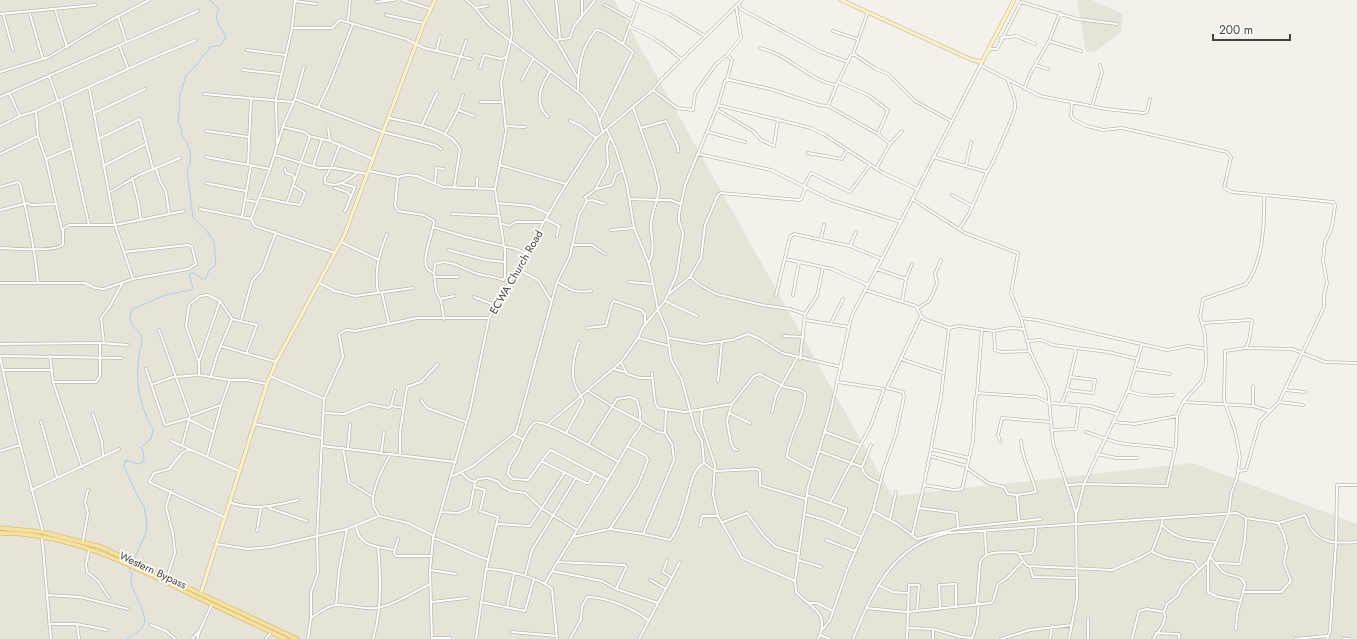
<svg xmlns="http://www.w3.org/2000/svg" width="1357" height="639" font-family="Jost,sans-serif">
	<style>
		.residential { fill: #e7e3d8 }
		.lines { fill: none; stroke-linecap: round; stroke-linejoin: round }
		.stream { stroke: #acceea; stroke-width: 1 }
		.street-casing { stroke: #beb9ad; stroke-width: 3.5 }
		.secondary-casing { stroke: #cfc59e; stroke-width: 4.5 }
		.primary-casing { stroke: #d9bf72; stroke-width: 5 }
		.street { stroke: #fff; stroke-width: 2 }
		.secondary { stroke: #faf1cd; stroke-width: 3 }
		.primary { stroke: #f5e1a1; stroke-width: 3.5 }
		.labels { text-anchor: middle; dominant-baseline: central; stroke-width: 3.5; stroke-linejoin: round; paint-order: stroke }
		.street-label { font-size: 11px; fill: #474239; stroke: #fff }
	</style>
	<rect width="100%" height="100%" fill="#f3f1ea"/>
	<path class="residential" d="M0 0H614L892 496 1193 463 1357 524V639H0Z
		M1077 0H1092L1123 14 1121 32 1096 51 1086 52Z"/>
	<g class="lines">
		<path class="stream" d="M134 560 146 533 147 523 144 506 139 499 124 467 126 460 138 464 142 463 144 460 143 450 140 448 151 439 153 430C140 406 135 383 139 356 140 350 142 344 142 338 138 327 124 324 133 309L165 295 191 290 193 288 189 274 194 273 202 279H206L209 270 216 265 214 242 206 230 193 218 187 170C194 160 190 143 181 135L182 131 178 121 180 104 179 99 186 75 194 68 210 47 221 45 226 37C221 26 212 22 219 9L210 0
			M126 639C131 636 138 633 142 628 153 614 125 588 132 574L129 569 132 563"/>
		<g class="street-casing">
			<path id="street" d="M402 0 431 9
				M466 0C477 7 482 18 491 26L582 95 597 113 603 133
				M525 0 549 34 555 40
				M556 0 560 38
				M582 0V16
				M635 0 669 14 705 36
				M295 1 316 4
				M376 2 394 0
				M738 4 741 9 821 52 848 62
				M605 5 632 20
				M476 8 487 6
				M55 9 67 47
				M29 11 43 59
				M0 14 95 5
				M3 14 13 50
				M386 15 424 23
				M118 16 126 41
				M348 22 350 0
				M630 27C652 36 663 44 681 59
				M292 28H332L340 20 406 39 424 48 471 59
				M833 31 857 39
				M1001 38 1016 36 1035 44
				M1049 41 1060 13
				M119 45 128 68
				M760 48C788 54 808 80 836 85
				M990 49H997L1021 2 1077 19 1117 24
				M247 50 285 55
				M437 50 440 36
				M853 54 868 12
				M980 65 1040 96 1106 109 1143 113 1147 112 1150 99
				M1035 65 1048 69
				M304 67 295 99 283 126 270 169 251 219 255 226 335 253
				M480 68 484 55 501 59 506 57
				M243 70 280 74
				M0 72 49 57 111 20 149 0
				M49 76 58 101
				M453 78 466 41
				M578 78 556 40 570 38 574 26 595 0
				M522 80 533 59
				M727 80 732 60 727 55
				M838 82 851 55H855L876 69 888 74 915 101 951 121
				M89 87 115 225 133 279
				M1024 89 1030 74 1049 41 1081 51
				M653 90 677 108 693 110 695 94 698 89 716 64 727 55 741 38 736 6
				M578 91C578 68 581 47 596 30 605 30 615 40 623 44
				M9 93 20 116
				M204 94 293 102
				M0 97 198 11
				M295 99 383 132 435 145 441 149
				M61 100 89 225
				M481 102H503
				M1072 103 1071 115 1073 119 1087 126 1103 130 1122 128 1227 152 1231 157 1224 188 1232 192 1264 195
				M718 105 725 81 730 80 770 89 819 105 828 106 878 134 890 144
				M319 106 330 83 353 24
				M828 106 838 82 868 95 888 110 878 134
				M1092 106 1102 73 1100 65
				M633 107 655 170 659 188 657 200H670L681 204
				M716 109 753 131 761 140 774 146 778 119
				M458 110 474 116
				M36 112 38 136 46 159 62 230
				M94 113 145 89
				M548 117C533 103 540 86 550 72
				M389 118C409 122 453 129 460 150L454 188
				M600 120 633 52 623 44 639 0
				M570 121 581 126 596 138
				M422 125 437 93
				M0 126 20 116 36 111 152 58 196 40
				M505 126 525 127
				M283 127 305 132 309 136 322 139
				M328 127 330 141 373 159
				M641 128 666 121 678 147V151
				M607 130 616 149 627 185 634 228 649 264 658 310 667 331 671 360 682 380 695 429 702 441 704 463 715 471 757 469 760 471V485L762 486 806 499
				M206 131 249 137
				M708 132 745 142
				M445 134 458 110 463 95
				M98 139 140 119 153 169
				M277 143 276 99 292 28 295 0
				M340 144 331 168 325 178V183C338 188 347 181 357 173
				M808 153 842 159 847 150
				M0 154 38 136
				M698 154 771 170 831 200 901 222
				M275 155 319 168H335L367 174
				M206 157 270 169
				M933 157 987 172 969 214 959 229
				M46 159 72 148
				M248 165 251 98
				M500 165 566 184
				M103 166 146 144
				M313 166 322 139 330 141
				M966 166 971 142
				M156 168 160 181 166 192 169 213
				M285 169 286 173 293 175 294 179
				M876 169 890 144 902 131
				M369 171 398 177 407 175 417 176 443 187 495 189
				M987 172C992 166 1014 115 1015 108 1016 98 1011 90 1008 81
				M398 177 395 205 398 211 424 215 434 221C434 232 421 257 427 268 429 271 432 272 434 274L436 291 441 301 444 319
				M132 178 138 201 141 220
				M206 183 246 191
				M343 184 355 187 345 211
				M435 184 436 168 444 169
				M804 186 811 173 850 192 870 165
				M0 187 18 182 20 184C28 217 35 248 38 283
				M335 188 347 192 351 196
				M477 189V178
				M596 189 612 185 616 174 623 170
				M110 192 139 175 180 158
				M952 195 972 206
				M259 197 287 203 310 136
				M630 199 657 200C654 209 650 219 651 228 652 241 655 250 649 263
				M912 199 965 233 1018 253 1011 294 1021 318 1030 351 1048 389 1053 443 1076 513 1077 598 1069 639
				M245 200 257 202
				M587 201 585 197 595 190 608 165 607 146 610 137
				M287 203 300 205 305 193 293 185
				M497 203 531 206 549 214
				M200 209 251 219
				M0 210 28 203 31 205 56 204
				M452 214 499 216
				M242 217 251 165
				M546 219 559 226 557 236
				M500 223 509 226 516 222H544
				M433 227 466 237 516 249 527 254
				M611 230 634 228
				M821 239 824 225
				M341 242 377 259
				M574 245H592L605 254
				M850 246 856 232
				M0 248C12 248 57 253 63 244V229L69 225H115L184 211
				M448 250 486 260 505 262
				M785 259 832 269 868 285
				M517 269 538 280 551 301
				M877 269 906 279
				M434 274 435 264C450 258 464 270 478 274 486 276 495 277 503 280L505 278V252L495 189 506 131 501 82 512 34 509 0
				M435 277H458
				M690 277 700 285 716 294 762 305 790 309 805 314 800 359
				M557 282C571 290 574 293 591 291
				M629 282 653 284
				M0 283H85L95 288 104 289 133 279 188 269 196 264 192 247 188 245 124 252
				M319 283 335 291 355 296 413 288
				M865 290 916 306 921 316 924 319 949 328
				M378 293C374 270 379 255 387 234
				M382 293 389 324
				M669 294 690 277 701 258 705 225 718 195 721 193 799 200 801 199 806 187
				M776 295 790 237 794 234 850 246 882 259
				M793 295 799 262
				M474 297 495 305
				M440 299 454 296
				M665 301 697 316
				M902 302 906 279 912 264
				M918 308 929 301 934 291 937 283 935 274 941 260
				M805 314 817 296 823 267
				M1021 318 1037 320 1167 350 1188 346 1206 349
				M805 320 849 327
				M241 321 252 281 262 270 276 232
				M831 323 843 299
				M1202 323 1250 320 1252 321 1249 341 1246 348
				M587 328 606 326 612 303 614 301 641 310 645 314V323
				M159 330 190 416
				M994 331 995 350 1001 352 1030 351
				M784 336 803 337
				M638 338 669 346
				M669 338 704 344 732 340 748 334 758 338 782 353 841 367
				M1027 341 1041 340 1053 345 1108 352 1138 359
				M104 343 101 318 110 306 122 284
				M0 344 100 343 128 345
				M221 346 276 362
				M0 356 121 358
				M50 356 53 382 82 467
				M0 357 14 421 43 532
				M901 359 943 373
				M199 362 220 301
				M621 362 627 374 640 378H652
				M146 369 165 425 190 418
				M614 369 625 372
				M1135 369 1170 374
				M3 370H51
				M652 373 655 402 658 408 685 412 732 404
				M199 375V363L186 326 189 305 200 296 208 295 220 301 232 319 257 325 246 354
				M211 376 217 355 232 319
				M270 376 324 399
				M1071 377 1095 380 1093 393 1067 390 1076 352 1074 348
				M718 381 722 341
				M53 382H96L100 376V343
				M838 382 884 389
				M151 385 173 377 199 375 230 380H247L267 384
				M1285 390 1305 392
				M588 391 615 408 640 421
				M1128 391C1142 397 1158 396 1173 395
				M977 393 982 329
				M421 400 427 408 466 422
				M1183 402 1253 406 1270 411
				M1279 402 1303 405
				M1061 405 1067 390
				M391 406 395 391
				M1253 406V386
				M702 409 701 423 715 465 713 495 718 516 742 558 795 581
				M772 412 776 395 797 358
				M323 413 344 414 369 404 389 408 391 406 404 408
				M729 413 750 423
				M93 414 102 442 103 456
				M190 420 214 432
				M41 422 57 478
				M1113 422 1135 424 1177 416
				M642 423 658 432 665 433
				M255 424 322 438
				M548 424 621 362 638 338 643 327 665 301 677 274 683 233 679 221V214L685 185 718 105 811 128 825 135 883 173 917 189
				M1051 430 1076 429 1079 406
				M825 432 860 445
				M1086 432C1099 436 1111 442 1125 444 1142 446 1158 446 1175 450
				M566 433 583 402C583 396 578 393 576 387 570 375 574 354 579 342
				M514 435 522 439
				M171 441 239 471
				M1000 441 998 435 1002 418 1051 422
				M182 446 190 416 221 405
				M322 446 456 462
				M343 448 349 482 373 497
				M189 449 182 453 169 469 154 473 149 482 224 517
				M348 449 350 424
				M931 449 969 458
				M737 450 734 449 731 443 727 421 729 413 732 404 754 376 760 374 785 387 800 390 805 393C806 415 788 435 787 457L813 471
				M0 451 20 445
				M819 451 862 467C864 477 871 479 880 483
				M381 454 384 433
				M1097 454 1117 458H1137
				M400 455V432L407 387 421 382 438 364
				M930 456 967 466
				M207 457 221 405 230 380
				M543 462 586 483H589L595 472
				M862 467 871 445
				M967 468 988 483 1004 487 1008 494 1017 495 1019 521
				M461 472 469 480 475 482
				M453 476 473 466 516 432 557 282 570 256 579 215 587 201 592 200 605 204
				M608 480 551 450C547 452 533 474 528 480L513 479 508 474C508 463 515 459 519 450 523 441 526 430 534 423 543 417 607 456 619 462
				M924 485 941 396 949 328 959 326 994 331 1010 328 1023 329
				M1068 485 1084 484 1167 486 1176 445 1177 416 1183 402 1203 380 1206 364 1205 334 1200 317 1203 299 1246 284C1263 263 1265 221 1264 195L1333 202 1335 206 1333 220 1331 230 1325 242 1323 260 1327 283 1324 295V307L1279 402 1260 421 1246 470 1238 471
				M474 487 485 490 480 511 498 517 486 570 476 639
				M31 490 119 449
				M807 495 846 509V511L839 526
				M1017 495 1036 492C1032 474 1022 460 1021 441
				M229 502C253 511 274 506 298 500
				M830 503 871 425 884 389
				M269 508 307 521
				M919 508 957 513 958 528
				M873 511 897 524 917 539 958 528 1041 519
				M441 512 458 513 470 508 475 482 478 479 488 478 499 482 501 486 511 491 525 493 541 508 577 530
				M1077 512 1084 484 1128 391 1142 344
				M804 514 825 520 860 536
				M379 516C377 512 374 509 373 504 371 492 383 466 390 456
				M890 519 896 492
				M723 522 747 513 764 536 776 547 799 554
				M497 524 530 526 565 472
				M1162 525C1178 542 1193 539 1215 542
				M356 526C359 547 376 546 394 550
				M700 526 702 516H718
				M610 529 638 485 648 460 645 455 627 446
				M257 531 261 507
				M985 531 986 554
				M643 534 674 460 672 444 665 433 666 410
				M912 536 924 485 954 490 962 489 973 441 975 402 977 393 1036 397 1050 403 1090 406 1116 414
				M573 537 610 529 643 534 670 540C677 531 682 516 685 505 690 493 690 470 704 463
				M42 538 51 639
				M433 538C453 544 469 554 489 560
				M398 539 394 553 396 556H431
				M826 540 855 551
				M83 541 88 513 85 502 88 490
				M216 544 248 549 270 547 347 529 379 516 408 523 434 536
				M89 550 86 564 87 572 98 581 109 598
				M1152 551 1154 553 1167 558 1194 562 1199 570
				M1020 554 1032 553 1035 545 1036 527
				M1210 557C1215 562 1218 567 1223 572 1231 578 1242 573 1245 585L1237 614 1236 629
				M667 560 663 572 671 577
				M798 560 821 567
				M557 562 625 565 626 568 616 589
				M1208 562V592L1218 597 1241 601
				M1217 563 1240 564 1245 539 1246 519
				M1030 567 1033 577 1076 578
				M487 569C504 569 541 578 552 589L557 639
				M430 570 456 574
				M552 571 602 581 616 589 658 603
				M525 576 532 550 576 478
				M167 577 175 553 173 534 166 507 171 491
				M650 580 666 589
				M545 583C572 536 603 491 629 443 632 436 640 430 642 423L640 421V412L637 400 630 397 617 399 588 445
				M878 585 893 592 907 593
				M1243 592H1281L1291 581 1284 563 1287 547 1283 532 1278 523
				M47 595 80 597 128 609
				M431 602 467 598
				M481 602 525 611 534 579
				M810 603H817L833 611
				M977 603 980 563C984 549 1005 553 1017 552L1027 566 1112 570 1140 558 1152 551 1160 531 1163 518
				M336 605 339 571 347 529
				M507 608 514 574
				M866 608 907 612 991 603 993 601 998 584 1007 578 1023 561
				M940 609 939 585 956 584V607
				M311 618V592L318 573 317 537 324 399 343 357 339 334 346 330 356 331 417 318H489
				M1088 619V639
				M49 624H77L107 630
				M77 624 79 639
				M151 625 166 631 175 639
				M907 628 933 629 961 637 972 638
				M823 629 830 620 848 568 873 511 884 468 896 434 904 397 903 392 887 388 921 316
				M200 630 212 604
				M512 632 557 636
				M1156 633 1179 634V639
				M820 635 830 639
				M432 638H450
				M972 638 977 623 979 603
				M192 639 200 630 197 639
				M266 639 271 632
				M308 639 311 618C318 613 327 606 336 605 349 604 362 610 376 608 395 605 414 592 430 584
				M373 639C382 610 381 577 378 547
				M432 639 430 570 433 538 470 410 489 318 560 194 590 147 596 138 653 90 661 80 742 0
				M570 639 581 619 582 607 587 597C606 597 633 608 648 620
				M639 639 680 562
				M818 639C831 613 811 608 796 592L795 581 808 487 831 410 850 322 854 311 882 259 982 62
				M853 639C873 591 892 545 948 533L1237 513 1246 518 1278 523 1305 515C1308 520 1308 526 1312 530 1323 545 1340 543 1357 542
				M907 639 909 585H919L917 611
				M933 639V629
				M1001 639 1030 630 1072 625
				M1050 639 1052 626
				M1132 639 1139 611 1147 609 1164 612
				M1153 639 1163 625 1165 617 1164 612 1167 604 1178 595 1182 586 1208 561 1229 513 1231 494 1237 478 1240 457 1235 431 1224 400 1225 351 1246 348 1292 349 1325 362 1357 363
				M1295 639 1327 636
				M1327 639 1330 631 1336 543 1337 485H1357
				M1343 639H1349"/>
		</g>
		<g class="secondary-casing">
			<path id="secondary" d="M841 0 972 60 982 62 1014 0
				M201 593 267 384 276 362 344 236 424 23 435 0"/>
		</g>
		<g class="primary-casing">
			<path id="primary" d="M0 528 43 532 101 547 297 639
				M0 533C67 533 125 562 184 591 218 607 252 623 286 639"/>
		</g>
		<use href="#street" class="street"/>
		<use href="#secondary" class="secondary"/>
		<use href="#primary" class="primary"/>
	</g>
	<g class="labels">
		<g class="street-label">
			<text transform="translate(516 272) rotate(-60)">ECWA Church Road</text>
			<text transform="translate(153 570) rotate(25)">Western Bypass</text>
		</g>
	</g>
	<path d="M1213 34v6h77v-6" fill="none" stroke="#474239" stroke-width="2"/>
	<text x="1219" y="34" font-size="12" fill="#474239" stroke="#ffffff" stroke-width="3" paint-order="stroke">200 m</text>
</svg>
